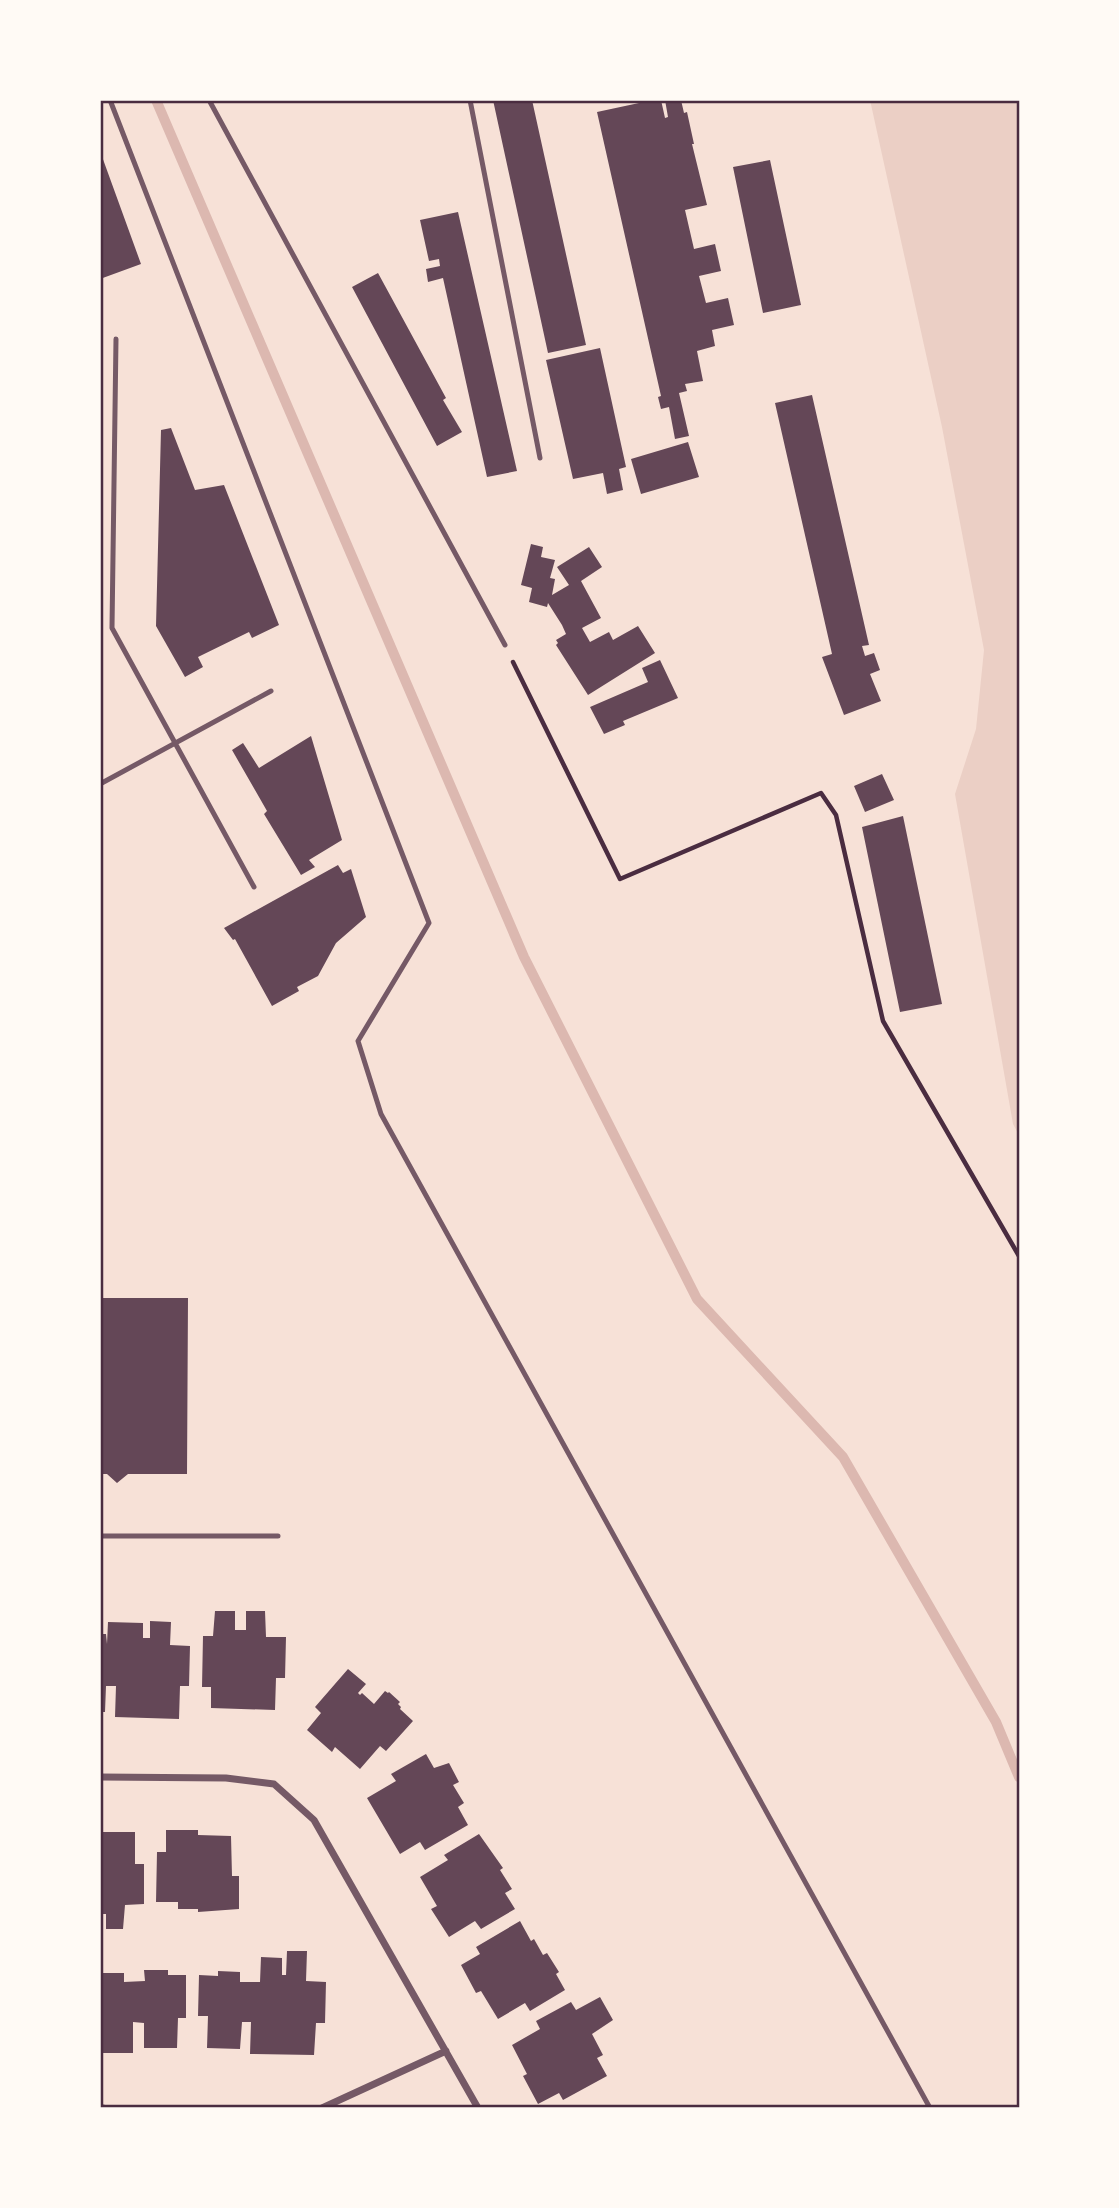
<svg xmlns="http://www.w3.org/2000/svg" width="1119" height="2208" font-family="'Fira Sans',sans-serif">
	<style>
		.green { fill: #ebcfc5 }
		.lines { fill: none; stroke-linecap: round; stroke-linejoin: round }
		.stream { stroke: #dcb8b0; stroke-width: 10 }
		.building { fill: #644757 }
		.path { stroke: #4a2c40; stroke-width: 4.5 }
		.service { stroke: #755966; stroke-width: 5 }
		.minor { stroke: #755966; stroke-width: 7 }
		.neatline { fill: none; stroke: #4a2c40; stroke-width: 2.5 }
	</style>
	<rect width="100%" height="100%" fill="#f7e1d7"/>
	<path class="green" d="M870 100H1019V1135L1013 1124 955 794 976 729 984 650 942 427Z"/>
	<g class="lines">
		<path class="stream" d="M156 100 524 957 697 1299 843 1457 996 1722 1019 1777"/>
	</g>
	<path class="building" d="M493 100H532L586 345 548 353Z
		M653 100H661L665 118 668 117 665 100H681L684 113 687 112 694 144H692L707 205 685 210 694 249 715 244 721 271 699 276 706 303 728 298 734 325 712 330 715 346 697 351 703 381 685 384 687 391 679 393 689 436 675 439 669 407 661 409 658 397 661 396 597 112Z
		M100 151 141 264 100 279Z
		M770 160 801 305 763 313 733 167Z
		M458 212 517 471 487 477 443 278 428 282 426 269 440 266 439 259 429 261 420 220Z
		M378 273 446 398 443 400 462 432 437 446 352 287Z
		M600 348 626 467 619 469 623 490 607 494 603 473 573 479 546 360Z
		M812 395 869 645 862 646 865 656 874 653 880 670 870 674 881 701 844 715 822 657 832 654 775 403Z
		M171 428 195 490 224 485 279 625 252 638 249 632 198 657 203 667 185 677 156 626 161 430Z
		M688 442 699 477 641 494 631 459Z
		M531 544 543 547 541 557 555 560 550 578 555 579 552 595 569 585 557 567 589 547 602 567 581 581 601 618 582 628 590 642 609 632 613 640 638 626 655 653 588 695 556 645 558 643 556 640 566 634 562 625 548 603 547 607 529 602 532 588 521 585Z
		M660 660 678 698 623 721 625 725 604 734 590 707 648 682 642 668Z
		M311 736 342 840 309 860 315 867 301 875 264 814 267 811 232 750 243 743 259 768Z
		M882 774 894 800 865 812 854 786Z
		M903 816 942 1004 900 1012 862 827Z
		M338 865 343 873 351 869 366 917 336 943 318 976 297 987 299 991 272 1006 235 939 233 940 224 928Z
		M100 1298H188L187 1474H128L117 1483 107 1474H100Z
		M215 1611H235V1630H246V1611H265L266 1637H286L285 1678H276L275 1710 211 1708V1687H202L203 1636H213Z
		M150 1621 171 1622 170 1645 190 1646 189 1686H180L179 1719 115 1717 116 1686H106L105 1712H100V1634H106L107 1644 108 1622 143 1623V1638H150Z
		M348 1669 366 1684 358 1693 360 1695 362 1693 374 1704 385 1691 388 1693 389 1692 400 1702 398 1704 401 1707 400 1709 413 1721 386 1751 380 1746 360 1769 335 1747 332 1752 307 1730 321 1713 315 1707Z
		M426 1754 434 1768 449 1763 459 1782 453 1785 464 1803 458 1807 468 1825 425 1850 420 1842 400 1854 367 1798 396 1781 391 1774Z
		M166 1830H198V1835L231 1836 232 1876H239V1909L198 1912V1909H178V1902H156L157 1852H166Z
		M102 1832H135V1864H144V1904L125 1905 123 1929H106V1914H100V1837H103Z
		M479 1834 503 1868 500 1870 512 1889 505 1893 515 1909 481 1929 475 1921 449 1937 431 1909 437 1906 420 1877 448 1860 444 1855Z
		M520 1921 531 1941 534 1939 543 1955 547 1953 559 1972 556 1974 565 1990 530 2011 525 2003 498 2019 481 1991 476 1993 461 1965 480 1954 476 1947Z
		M287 1951H307L306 1981 326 1982 325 2023H316L314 2055 250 2054 251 2022H242L240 2049 207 2048 208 2016H198L199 1975 218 1976V1971L240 1972V1982H260L261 1957 282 1958V1975H286Z
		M144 1970H168V1975H186V2018H178L177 2048H144V2023L133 2022V2053H100V1973H124V1982L145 1981Z
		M600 1997 613 2020 592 2034 603 2055 597 2058 607 2076 563 2100 559 2093 538 2104 523 2076 527 2074 512 2045 540 2029 536 2021 571 2002 576 2010Z"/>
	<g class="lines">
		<path class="path" d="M513 662 620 879 821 793 836 815 883 1021 1019 1256"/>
		<path class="service" d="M110 100 429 923 358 1041 381 1114 930 2108
			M209 100 505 645
			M470 100 540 458
			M116 339 112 628 254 887
			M100 784 271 691
			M100 1536H278"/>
		<path class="minor" d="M100 1777 226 1778 274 1784 314 1820 478 2108
			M100 2108H103
			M322 2108 446 2051"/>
	</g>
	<rect width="1119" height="2208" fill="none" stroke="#fffaf5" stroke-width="203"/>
	<rect x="102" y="102" width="916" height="2004" class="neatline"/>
</svg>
